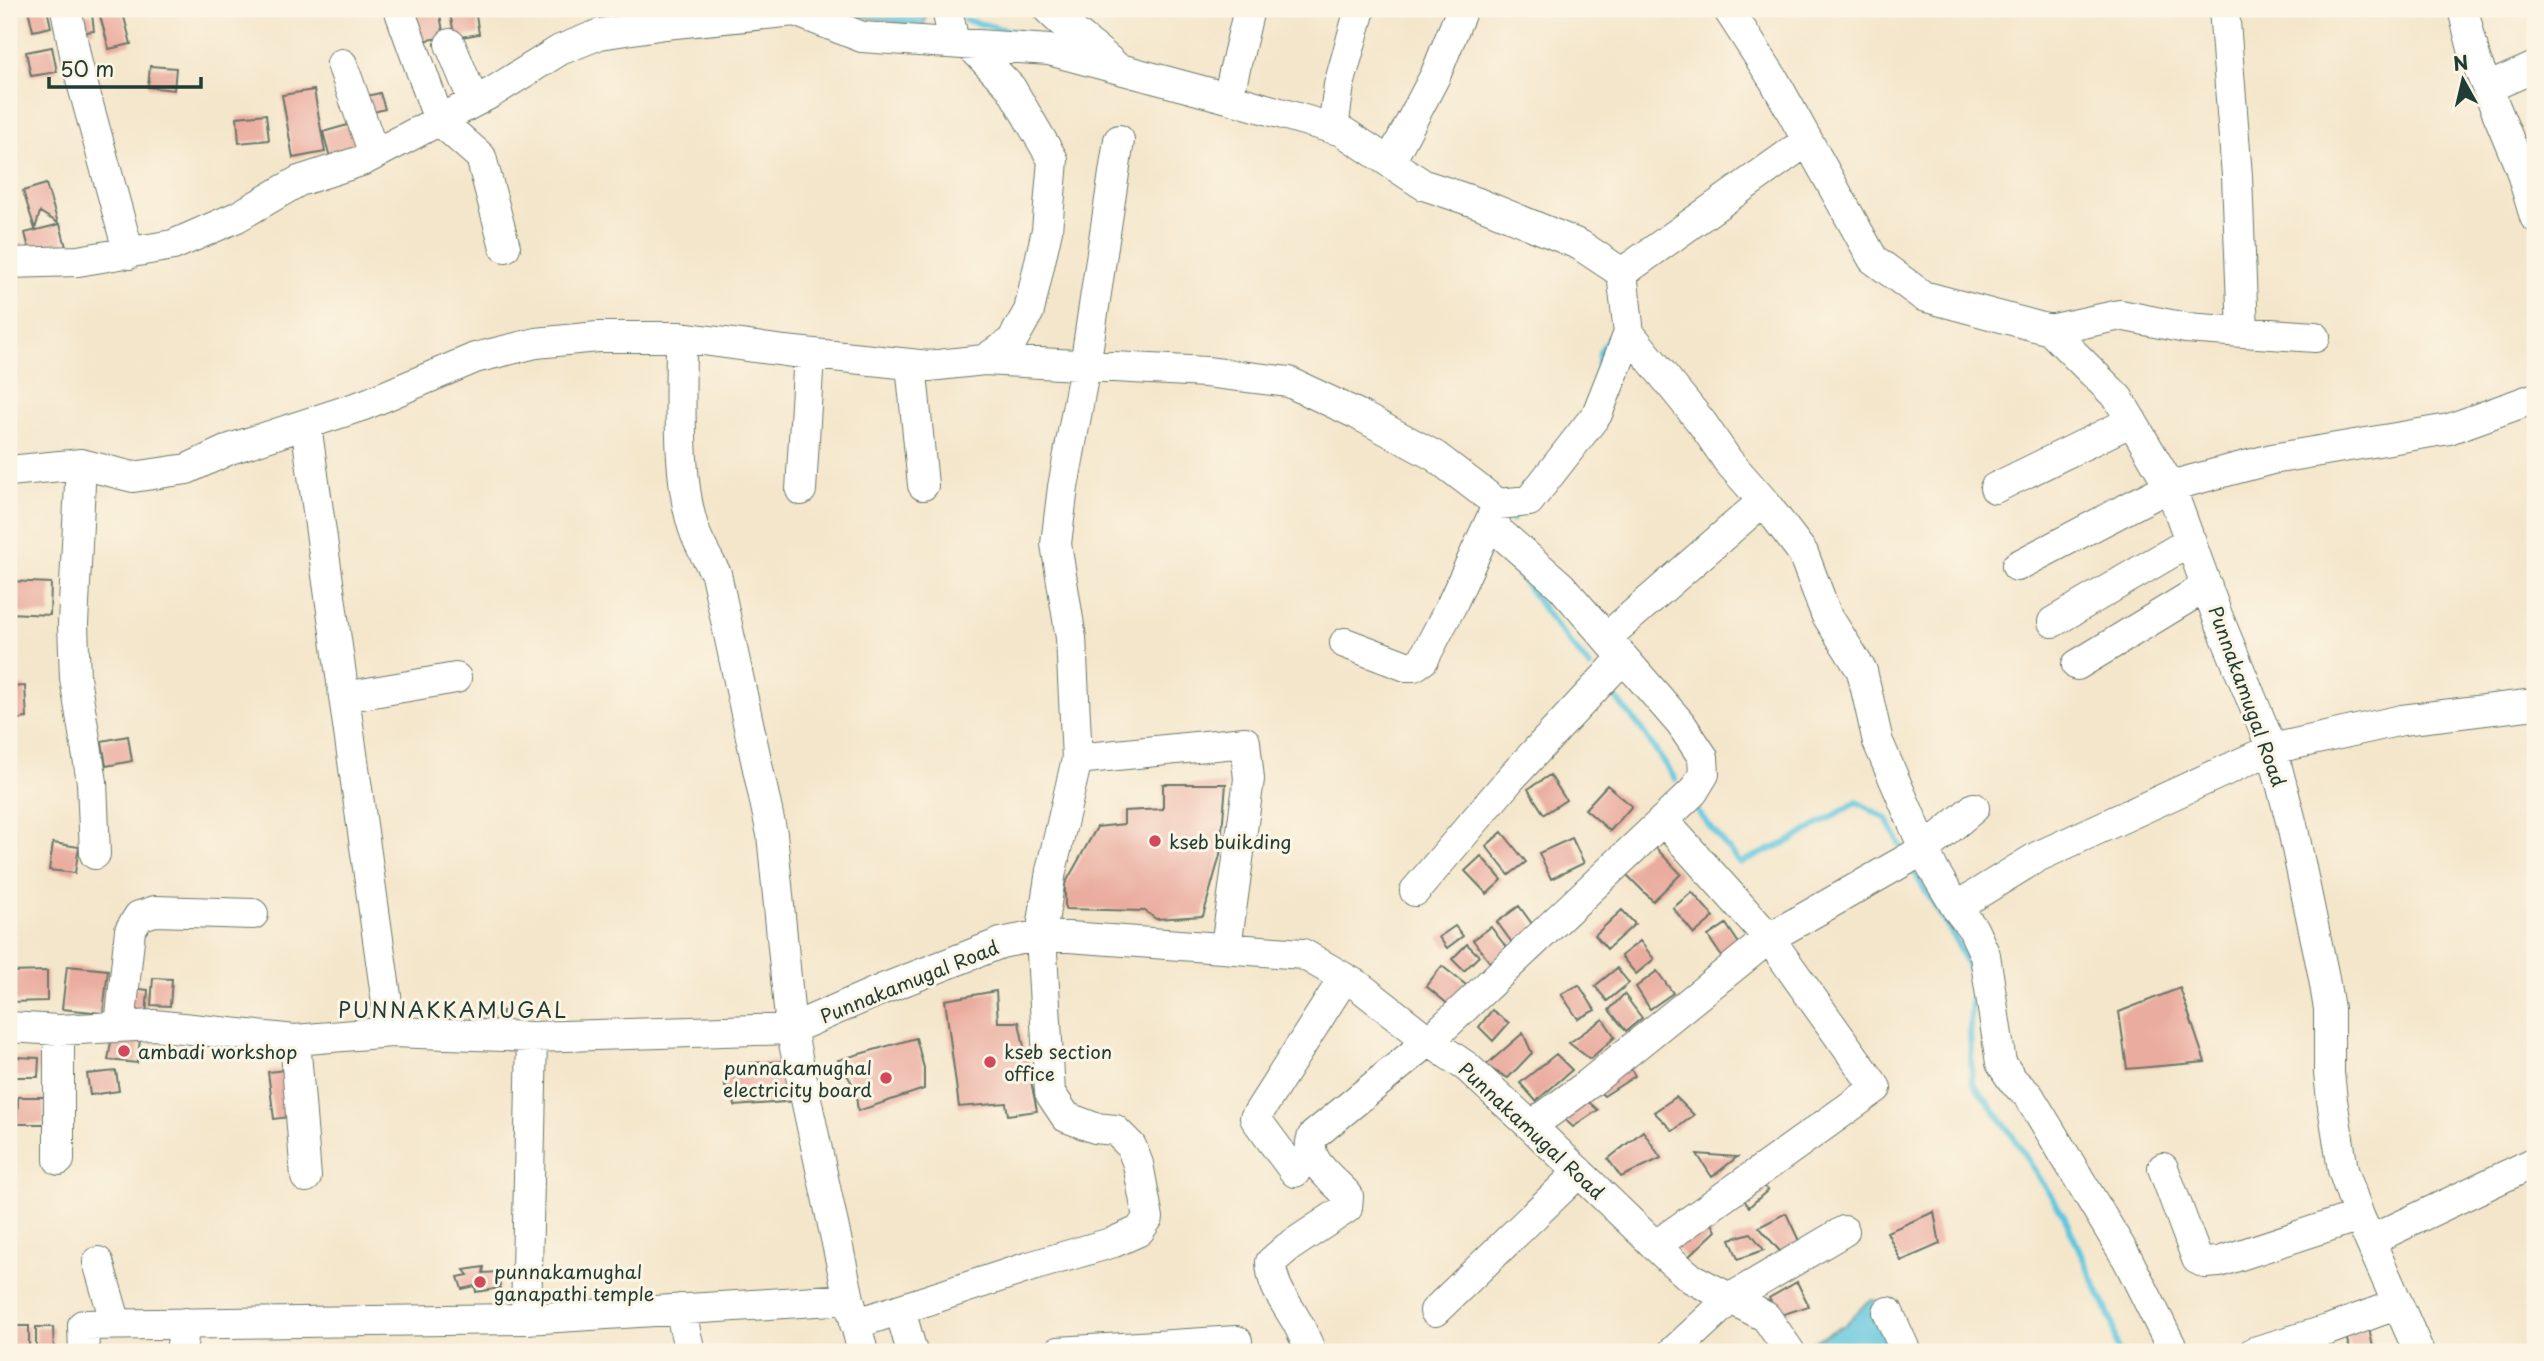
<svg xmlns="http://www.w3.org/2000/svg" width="2544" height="1361" font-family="'Playpen Sans',sans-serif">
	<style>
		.water { fill: #61c6df; stroke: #40828a; stroke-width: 2 }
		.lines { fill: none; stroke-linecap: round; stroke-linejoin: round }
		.stream { stroke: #61c6df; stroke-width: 6 }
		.building { fill: #eaac9f }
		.minor-casing { stroke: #6a7869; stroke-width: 32 }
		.minor { stroke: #fff; stroke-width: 30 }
		.poi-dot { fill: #d1495b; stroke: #fcf5e5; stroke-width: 2.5 }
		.labels { text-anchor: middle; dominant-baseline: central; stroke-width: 6; stroke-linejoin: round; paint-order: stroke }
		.street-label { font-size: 19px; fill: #1f3d34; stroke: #fcf5e5 }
		.poi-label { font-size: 19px; fill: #1f3d34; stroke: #fcf5e5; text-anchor: start }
		.neighbourhood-label { font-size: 21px; letter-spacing: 2px; fill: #1f3d34; stroke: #fcf5e5 }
	</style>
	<rect width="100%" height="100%" fill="#fcf5e5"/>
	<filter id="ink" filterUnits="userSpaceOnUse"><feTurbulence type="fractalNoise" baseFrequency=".0143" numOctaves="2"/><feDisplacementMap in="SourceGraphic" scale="14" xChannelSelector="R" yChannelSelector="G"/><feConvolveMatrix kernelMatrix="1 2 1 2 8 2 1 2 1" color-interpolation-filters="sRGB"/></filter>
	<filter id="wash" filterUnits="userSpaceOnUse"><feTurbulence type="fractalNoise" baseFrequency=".00686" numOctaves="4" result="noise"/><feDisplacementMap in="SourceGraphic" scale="28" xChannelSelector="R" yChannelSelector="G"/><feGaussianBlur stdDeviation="1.57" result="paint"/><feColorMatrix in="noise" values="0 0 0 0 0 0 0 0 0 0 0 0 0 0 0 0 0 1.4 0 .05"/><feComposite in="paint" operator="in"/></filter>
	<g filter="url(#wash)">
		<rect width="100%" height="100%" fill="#f4e6cb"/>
		<path class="water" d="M816 9H927L924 27Z
			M1872 1300 1881 1302 1894 1344 1875 1352H1799L1797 1349 1845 1325 1866 1303Z"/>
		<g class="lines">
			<path class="stream" d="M917 9 939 14
				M965 20 1028 35
				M1597 378 1600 352 1614 331V327
				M1512 521 1513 518
				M1503 553 1556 626 1590 667
				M1615 697 1640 727 1675 779
				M1694 807 1740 863 1792 840 1857 802 1887 819 1904 853
				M1910 866 1956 940 1973 979 1970 1025 1972 1082 2008 1129 2064 1216 2112 1322 2118 1352"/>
		</g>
		<g id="blocks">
			<path class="building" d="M28 9H47L51 27 33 31Z
				M113 9H122L131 44 109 49 99 12Z
				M410 9H439L444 37 417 42Z
				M449 9H475L479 34 455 38Z
				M92 14 94 31 74 33 72 16Z
				M52 47 57 72 31 76 26 52Z
				M150 66 176 68 174 90 148 87Z
				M314 90 325 152 293 158 282 95Z
				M380 93 385 109 366 114 362 97Z
				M266 114 269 140 239 143 237 117Z
				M351 124 359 153 331 161 323 132Z
				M46 184 58 223 40 212 35 229 23 191Z
				M60 224 66 247 31 256 25 233Z
				M9 581 51 583 50 615 9 613Z
				M25 686 27 718 9 720V687Z
				M128 736 132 761 106 766 102 741Z
				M1550 775 1566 800 1544 814 1528 789Z
				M1163 784H1226L1220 855 1203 916 1156 919 1145 911 1065 909V884L1097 827 1124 824V811L1163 809Z
				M1607 785 1632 806 1610 831 1585 809Z
				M1502 832 1526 862 1509 875 1486 846Z
				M1572 838 1584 863 1551 879 1539 853Z
				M53 843 79 847 75 873 49 870Z
				M1653 845 1681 874 1653 901 1625 873Z
				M1481 856 1502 880 1487 894 1465 871Z
				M1692 892 1714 917 1694 934 1673 908Z
				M1519 906 1535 928 1513 944 1497 922Z
				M1622 910 1635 924 1607 949 1595 935Z
				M1726 924 1740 945 1722 957 1708 936Z
				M1455 926 1463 936 1447 948 1439 937Z
				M1491 927 1512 955 1494 968 1473 940Z
				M1640 941 1654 959 1636 974 1621 956Z
				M1467 944 1479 956 1464 971 1452 959Z
				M67 966 108 970 103 1013 62 1009Z
				M1442 966 1471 989 1455 1010 1426 986Z
				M1617 968 1629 983 1607 1001 1595 986Z
				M47 971V1001L9 1002V972Z
				M1657 971 1673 993 1650 1009 1636 987Z
				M153 978 172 979 170 1006 151 1005Z
				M1579 985 1595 1010 1578 1019 1561 994Z
				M130 988 148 990 146 1016 128 1015Z
				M2180 988 2205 1062 2127 1069 2119 1012Z
				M996 991 998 1022H1019L1037 1111 1008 1115 1006 1103 959 1107 945 1000Z
				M1624 994 1642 1018 1626 1031 1609 1010Z
				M1492 1010 1509 1023 1493 1041 1479 1027Z
				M503 1011 495 1030 472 1031 470 1015Z
				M1603 1019 1615 1037 1590 1059 1569 1043Z
				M1523 1033 1532 1053 1508 1078 1485 1066Z
				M112 1036 140 1040 137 1063 108 1060Z
				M916 1038 924 1068V1089L858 1111 855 1088 838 1060Z
				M1556 1054 1572 1070 1536 1101 1520 1083Z
				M15 1057 39 1058 38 1077H14Z
				M1626 1060 1635 1076 1604 1096 1594 1086Z
				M789 1061 796 1101 735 1106 732 1088 725 1087 724 1069 750 1063Z
				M292 1069 297 1116 274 1119 268 1072Z
				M116 1071 119 1091 90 1095 87 1074Z
				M18 1097H44V1124H17Z
				M1676 1097 1694 1115 1673 1131 1654 1112Z
				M1584 1098 1598 1110 1573 1127 1561 1116Z
				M1643 1131 1661 1158 1621 1177 1608 1159Z
				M1697 1154 1737 1157 1712 1177Z
				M1754 1179 1768 1190 1749 1207 1738 1191Z
				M1934 1212 1940 1244 1901 1261 1887 1232Z
				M1786 1213 1800 1243 1784 1256 1759 1227Z
				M1707 1214 1716 1231 1686 1259 1672 1242Z
				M1751 1233 1764 1250 1738 1259 1730 1239Z
				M484 1267 483 1273 499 1272 500 1288 476 1292 475 1286 462 1289 458 1277 468 1275 464 1270Z
				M1797 1282 1809 1306 1778 1316 1769 1298Z
				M12 1326H29V1352H12Z
				M36 1327H53L54 1352H36Z
				M2369 1328 2374 1352H2351L2345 1334Z"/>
		</g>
	</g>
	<g filter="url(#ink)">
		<use href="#blocks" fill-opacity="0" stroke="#6a7869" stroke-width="2"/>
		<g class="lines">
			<g class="minor-casing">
				<path id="minor" d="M66 9 77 64 129 254
					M399 9 439 120 481 157 505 247
					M947 9 954 43
					M1048 9C1068 30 1093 45 1114 65
					M1728 9 1774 80 1873 259 1923 296 2050 330 2118 398 2170 486 2217 615 2272 749 2292 825 2323 973 2329 1009V1073L2332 1100 2343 1170 2359 1216 2419 1352
					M2224 9 2237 176 2243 332
					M2463 9 2476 61 2520 167 2535 217
					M450 44 474 102
					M342 64 374 154
					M2487 88 2535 67
					M1228 98 1249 9
					M1333 128 1339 85 1360 9
					M1390 162 1435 76 1462 9
					M9 263 78 261 173 245 237 217 299 181 364 160 491 93 560 50 600 34 665 24 795 11 862 37 1049 50 1228 98 1342 131 1424 185 1478 203 1580 245 1622 273 1629 333
					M1622 273 1807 141
					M2050 330 2120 315 2186 328 2315 337
					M681 337C681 393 676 484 696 535 701 548 709 561 716 574L772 834 791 1029 849 1299 863 1352
					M984 360 1206 372 1289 382 1357 414 1435 456 1498 504 1529 501 1597 414 1629 333 1702 423 1728 461 1765 503 1803 553 1826 614 1862 671 1878 742 1933 869 1956 907 1973 929 1985 955 2001 1063 2013 1081 2029 1096 2128 1260 2174 1352
					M911 364 923 485
					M306 425 391 1032
					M81 464 73 624 75 678 92 782 95 854
					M9 471 81 464 133 477 187 469 230 449 364 405 475 358 536 343 598 337H681L785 351 929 366 984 360 1012 341 1029 311 1047 230 1053 160 1011 88 972 47
					M1995 488 2132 421
					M801 490 809 354
					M2017 566 2170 486 2272 459 2449 429 2535 398
					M2053 622 2191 541
					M1606 638 1755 508 1762 500
					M1345 643 1406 666H1414L1423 660 1451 606 1492 517
					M2077 665 2207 586
					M344 697 456 678
					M1077 759 1245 742 1249 779 1226 947
					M1415 891 1511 778 1623 658
					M1956 907 2037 857 2272 749 2402 720 2535 704
					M120 1026 130 930 139 916 155 911 253 914
					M9 1027 59 1030 154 1025 295 1040 391 1032 532 1037 791 1029 883 989 1001 943 1041 935 1303 954 1360 987 1429 1041 1467 1067 1531 1126 1669 1259 1691 1278 1766 1317 1790 1352
					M295 1040 306 1177
					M1531 1126 1587 1085 1769 938 1925 849 1974 808
					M59 1160V1030
					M2163 1168 2197 1259 2205 1263 2219 1262 2359 1216
					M1295 1172 1255 1118 1344 978
					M2371 1240 2535 1162
					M1655 1246 1876 1088 1769 938 1663 820
					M98 1262 116 1324
					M680 1309 690 1352
					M900 1310 912 1352
					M1435 1311 1579 1172
					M1888 1312 1906 1352
					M526 1319 532 1037
					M855 1324 1029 1267 1114 1242 1139 1231 1148 1218 1138 1164 1131 1146 1115 1130 1095 1128 1066 1117 1050 1093 1041 935 1051 871 1077 759 1071 638 1056 544 1063 487 1085 366 1119 140
					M84 1352 83 1325 526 1319 849 1299
					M181 1352 185 1323
					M1058 1352 1237 1341
					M1311 1352C1306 1341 1301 1328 1294 1317 1283 1298 1272 1286 1271 1262L1287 1248 1347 1208 1348 1196C1334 1179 1302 1160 1313 1136L1429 1041 1693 792 1704 774 1703 757 1681 724 1561 586 1498 531 1492 517 1498 504
					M1673 1352 1731 1298 1844 1231
					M2254 1352 2328 1330 2398 1304"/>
			</g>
			<use href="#minor" class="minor"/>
		</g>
	</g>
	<g class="poi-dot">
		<circle cx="1155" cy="841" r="7"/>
		<circle cx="124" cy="1051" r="7"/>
		<circle cx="990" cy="1062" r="7"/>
		<circle cx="886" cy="1078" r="7"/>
		<circle cx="480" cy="1282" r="7"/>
	</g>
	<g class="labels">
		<g class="street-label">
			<text transform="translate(2248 696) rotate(70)">Punnakamugal Road</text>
			<text transform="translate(909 981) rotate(-22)">Punnakamugal Road</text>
			<text transform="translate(1532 1130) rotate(43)">Punnakamugal Road</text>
		</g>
		<g class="poi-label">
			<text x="1169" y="841">kseb buikding</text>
			<text x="138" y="1051">ambadi workshop</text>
			<text x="1004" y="1051">kseb section<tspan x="1004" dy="22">office</tspan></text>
			<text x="872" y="1067" text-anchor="end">punnakamughal<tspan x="872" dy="22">electricity board</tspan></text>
			<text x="494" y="1271">punnakamughal<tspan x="494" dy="22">ganapathi temple</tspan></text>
		</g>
		<g class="neighbourhood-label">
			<text x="453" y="1009">PUNNAKKAMUGAL</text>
		</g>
	</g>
	<rect width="2544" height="1361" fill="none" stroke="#fcf5e5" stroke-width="35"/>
	<g transform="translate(2463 80) rotate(352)" stroke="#fcf5e5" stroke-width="5" paint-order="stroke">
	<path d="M0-5L12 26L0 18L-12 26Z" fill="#1f3d34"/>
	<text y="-10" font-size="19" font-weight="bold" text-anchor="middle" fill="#1f3d34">N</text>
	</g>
	<path d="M49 77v10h152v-10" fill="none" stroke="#1f3d34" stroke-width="3.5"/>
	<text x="60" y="77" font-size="21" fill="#1f3d34" stroke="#fcf5e5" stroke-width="5" paint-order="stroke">50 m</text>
</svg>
